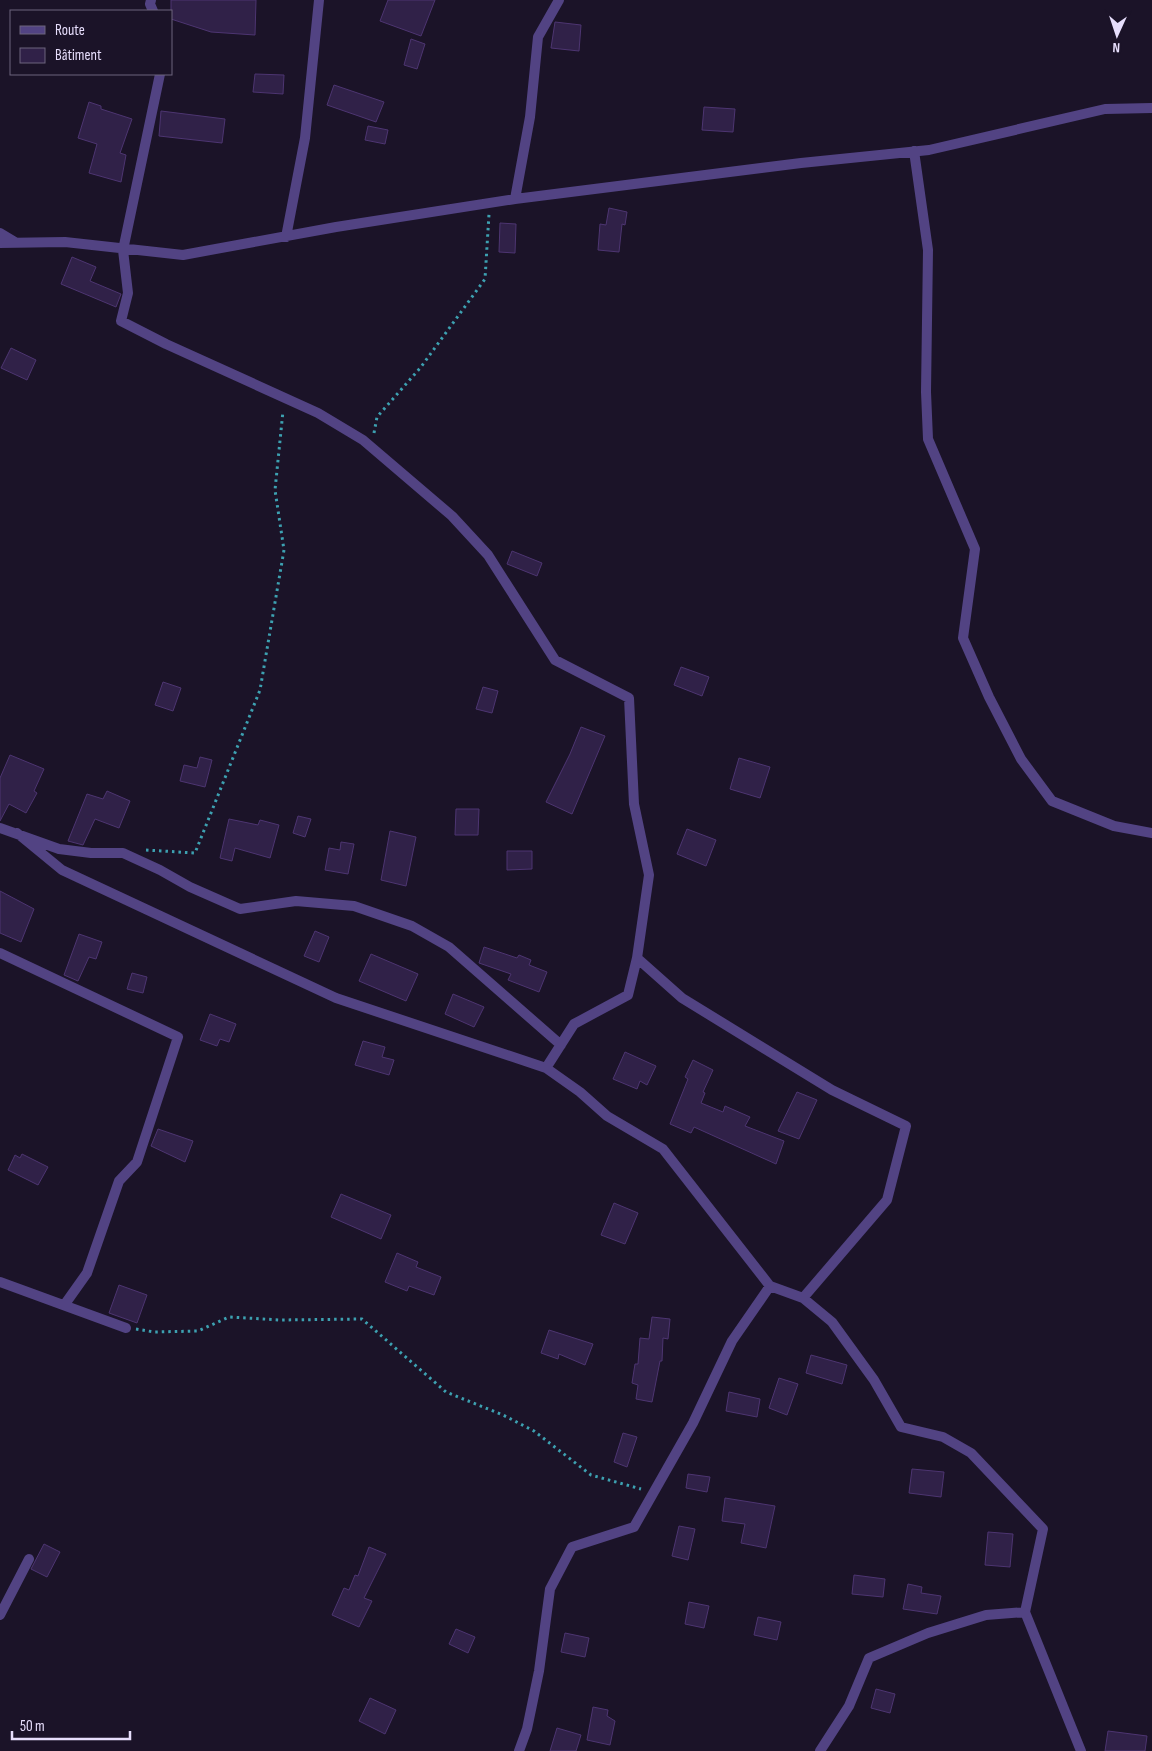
<svg xmlns="http://www.w3.org/2000/svg" width="1152" height="1751" font-family="'Sofia Sans Condensed',sans-serif">
	<style>
		.building { fill: #302148; stroke: #4d3571 }
		.lines { fill: none; stroke-linecap: round; stroke-linejoin: round }
		.path { stroke: #3da1b1; stroke-width: 3; stroke-dasharray: 2.5 4; stroke-linecap: butt }
		.minor { stroke: #524383; stroke-width: 10 }
	</style>
	<rect width="100%" height="100%" fill="#1b1328"/>
	<path class="building" d="M171 0H256L255 35 211 32 171 19Z
		M388 0H435L421 36 380 21Z
		M555 22 581 25 579 51 551 48Z
		M411 39 425 44 417 69 404 65Z
		M255 74 284 75 283 94 253 92Z
		M334 85 384 102 376 122 327 105Z
		M89 102 101 106V109L132 119 120 153 126 155 121 182 89 173 97 144 78 138Z
		M704 107 735 109 733 132 702 130Z
		M161 111 225 119 222 143 159 136Z
		M368 126 388 130 385 144 365 140Z
		M609 208 627 212 625 225 622 224 619 252 598 250 600 224 606 225Z
		M500 223 516 224 515 253 499 252Z
		M72 257 96 267 90 281 121 294 116 307 61 284Z
		M11 348 36 360 27 380 1 368Z
		M512 551 542 563 537 576 507 564Z
		M681 667 709 677 702 696 674 685Z
		M163 682 181 688 173 711 155 705Z
		M483 687 498 691 492 713 476 709Z
		M581 727 605 736 572 814 546 802 570 754Z
		M10 755 44 769 34 791 37 793 26 813 9 804 0 821V778Z
		M200 757 212 760 205 787 180 781 184 765 197 768Z
		M739 758 770 767 760 798 730 789Z
		M107 791 130 801 119 828 95 819 83 845 68 841 87 794 103 799Z
		M456 809H479L478 835H455Z
		M298 816 311 819 305 837 293 833Z
		M229 819 258 825 260 820 279 825 270 858 235 848 232 861 220 858Z
		M687 829 716 840 706 866 677 854Z
		M390 831 416 837 406 886 381 880Z
		M341 842 354 844 348 874 325 870 329 848 340 850Z
		M507 851H532V869L507 870Z
		M0 891 34 909 21 942 0 933Z
		M315 931 329 937 319 962 304 956Z
		M79 934 102 942 96 959 89 957 78 981 64 975Z
		M484 947 517 958 519 955 531 960 529 965 547 972 539 992 508 980 511 974 479 963Z
		M371 954 418 974 406 1001 359 981Z
		M132 973 147 977 143 993 127 989Z
		M453 994 484 1007 474 1027 445 1014Z
		M210 1014 236 1024 229 1042 220 1039 217 1046 200 1040Z
		M363 1041 385 1047 382 1057 394 1060 389 1075 355 1065Z
		M625 1052 656 1066 647 1085 640 1081 637 1089 613 1079Z
		M693 1060 713 1070 703 1092 705 1093 701 1103 723 1112 725 1106 750 1117 745 1126 784 1141 776 1164 694 1127 691 1133 670 1124 688 1079 685 1077Z
		M797 1092 817 1100 799 1139 778 1131Z
		M158 1129 193 1141 185 1162 151 1146Z
		M22 1154 48 1167 38 1185 8 1170 15 1155 20 1158Z
		M341 1194 391 1215 381 1239 331 1217Z
		M614 1203 638 1213 625 1244 601 1235Z
		M397 1253 418 1262 416 1267 441 1277 434 1295 409 1286 407 1291 385 1282Z
		M119 1285 147 1295 137 1323 109 1313Z
		M652 1317 670 1319 668 1339 663 1338 662 1361H660L652 1402 636 1399 638 1385 632 1383 635 1364H638L640 1338 649 1339Z
		M549 1330 593 1344 585 1365 559 1354 558 1359 541 1353Z
		M811 1355 847 1365 842 1384 806 1373Z
		M779 1378 798 1384 787 1415 769 1408Z
		M729 1392 760 1399 757 1417 726 1411Z
		M623 1433 637 1437 627 1467 614 1462Z
		M912 1469 944 1472 941 1497 909 1493Z
		M688 1474 710 1477 707 1492 686 1488Z
		M725 1498 775 1506 766 1548 741 1543 745 1524 722 1521Z
		M679 1526 695 1529 688 1560 672 1556Z
		M988 1532 1013 1534 1010 1567 985 1565Z
		M44 1544 60 1552 47 1577 31 1569Z
		M369 1547 386 1554 364 1598 372 1601 359 1627 332 1615 344 1588 349 1590 355 1575 358 1576Z
		M854 1575 885 1579 883 1597 852 1594Z
		M908 1584 922 1587 921 1593 941 1596 937 1614 903 1609Z
		M689 1602 709 1606 704 1628 685 1624Z
		M758 1617 781 1622 777 1640 754 1635Z
		M456 1629 475 1637 468 1653 449 1644Z
		M565 1633 589 1638 585 1657 561 1652Z
		M876 1689 895 1694 890 1713 871 1708Z
		M370 1698 396 1710 385 1734 359 1721Z
		M593 1707 608 1710 607 1716 615 1721 610 1745 587 1740Z
		M557 1728 581 1735 576 1751H550Z
		M1108 1731 1147 1736 1145 1751H1105Z"/>
	<g class="lines">
		<path class="path" d="M374 433 377 417 421 367 485 279 489 214
			M146 850 195 853 260 690 284 550 275 490 283 411
			M136 1329 154 1332 198 1331 229 1317 280 1320 362 1319 446 1392 503 1415 534 1431 591 1475 641 1489"/>
		<path class="minor" d="M151 0 150 4 153 11
			M160 74 123 250 128 293 121 321 166 344 318 413 363 440 452 516 488 555 555 660 629 698 634 804 649 875 637 958 682 998 832 1090 906 1126 887 1200 803 1298
			M914 151 928 250 926 392 928 439 975 549 963 638 989 697 1021 759 1052 801 1114 826 1152 833
			M515 199 530 117 538 37 559 0
			M0 233 15 242
			M286 237 305 138 319 0
			M0 243 65 242 183 255 336 227 515 199 801 163 929 150 1105 109 1152 108
			M0 828 59 849 91 853H123L160 870 190 887 240 909 296 901 354 906 412 926 449 947 561 1045
			M17 833 62 870 336 998 546 1068 580 1092 607 1116 663 1149 770 1286 803 1298 832 1322 874 1380 901 1427 943 1437 971 1453 1043 1529 1025 1612 1081 1751
			M0 953 178 1037 137 1162 119 1181 87 1273 65 1304
			M546 1068 574 1024 628 995 637 958
			M0 1282 126 1328
			M0 1615 29 1559
			M519 1751 527 1729 539 1671 550 1589 572 1547 634 1527 693 1423 732 1341 770 1286
			M820 1751 849 1706 869 1658 928 1633 986 1615 1025 1612"/>
	</g>
	<rect x="10" y="10" width="162" height="65" fill="#1b1328" stroke="#6d647d"/>
	<rect x="20" y="26" width="25" height="8" fill="#524383" stroke="#6d647d"/>
	<text x="55" y="35" font-size="15" fill="#e7defc">Route</text>
	<rect x="20" y="48" width="25" height="15" fill="#302148" stroke="#6d647d"/>
	<text x="55" y="60" font-size="15" fill="#e7defc">Bâtiment</text>
	<g transform="translate(1117 35) rotate(183)" stroke="#1b1328" stroke-width="4" paint-order="stroke">
	<path d="M0-4L9 19L0 12L-9 19Z" fill="#e7defc"/>
	<text y="-8" font-size="14" font-weight="bold" text-anchor="middle" fill="#e7defc">N</text>
	</g>
	<path d="M12 1731v8h118v-8" fill="none" stroke="#e7defc" stroke-width="2.5"/>
	<text x="20" y="1731" font-size="15" fill="#e7defc" stroke="#1b1328" stroke-width="4" paint-order="stroke">50 m</text>
</svg>
